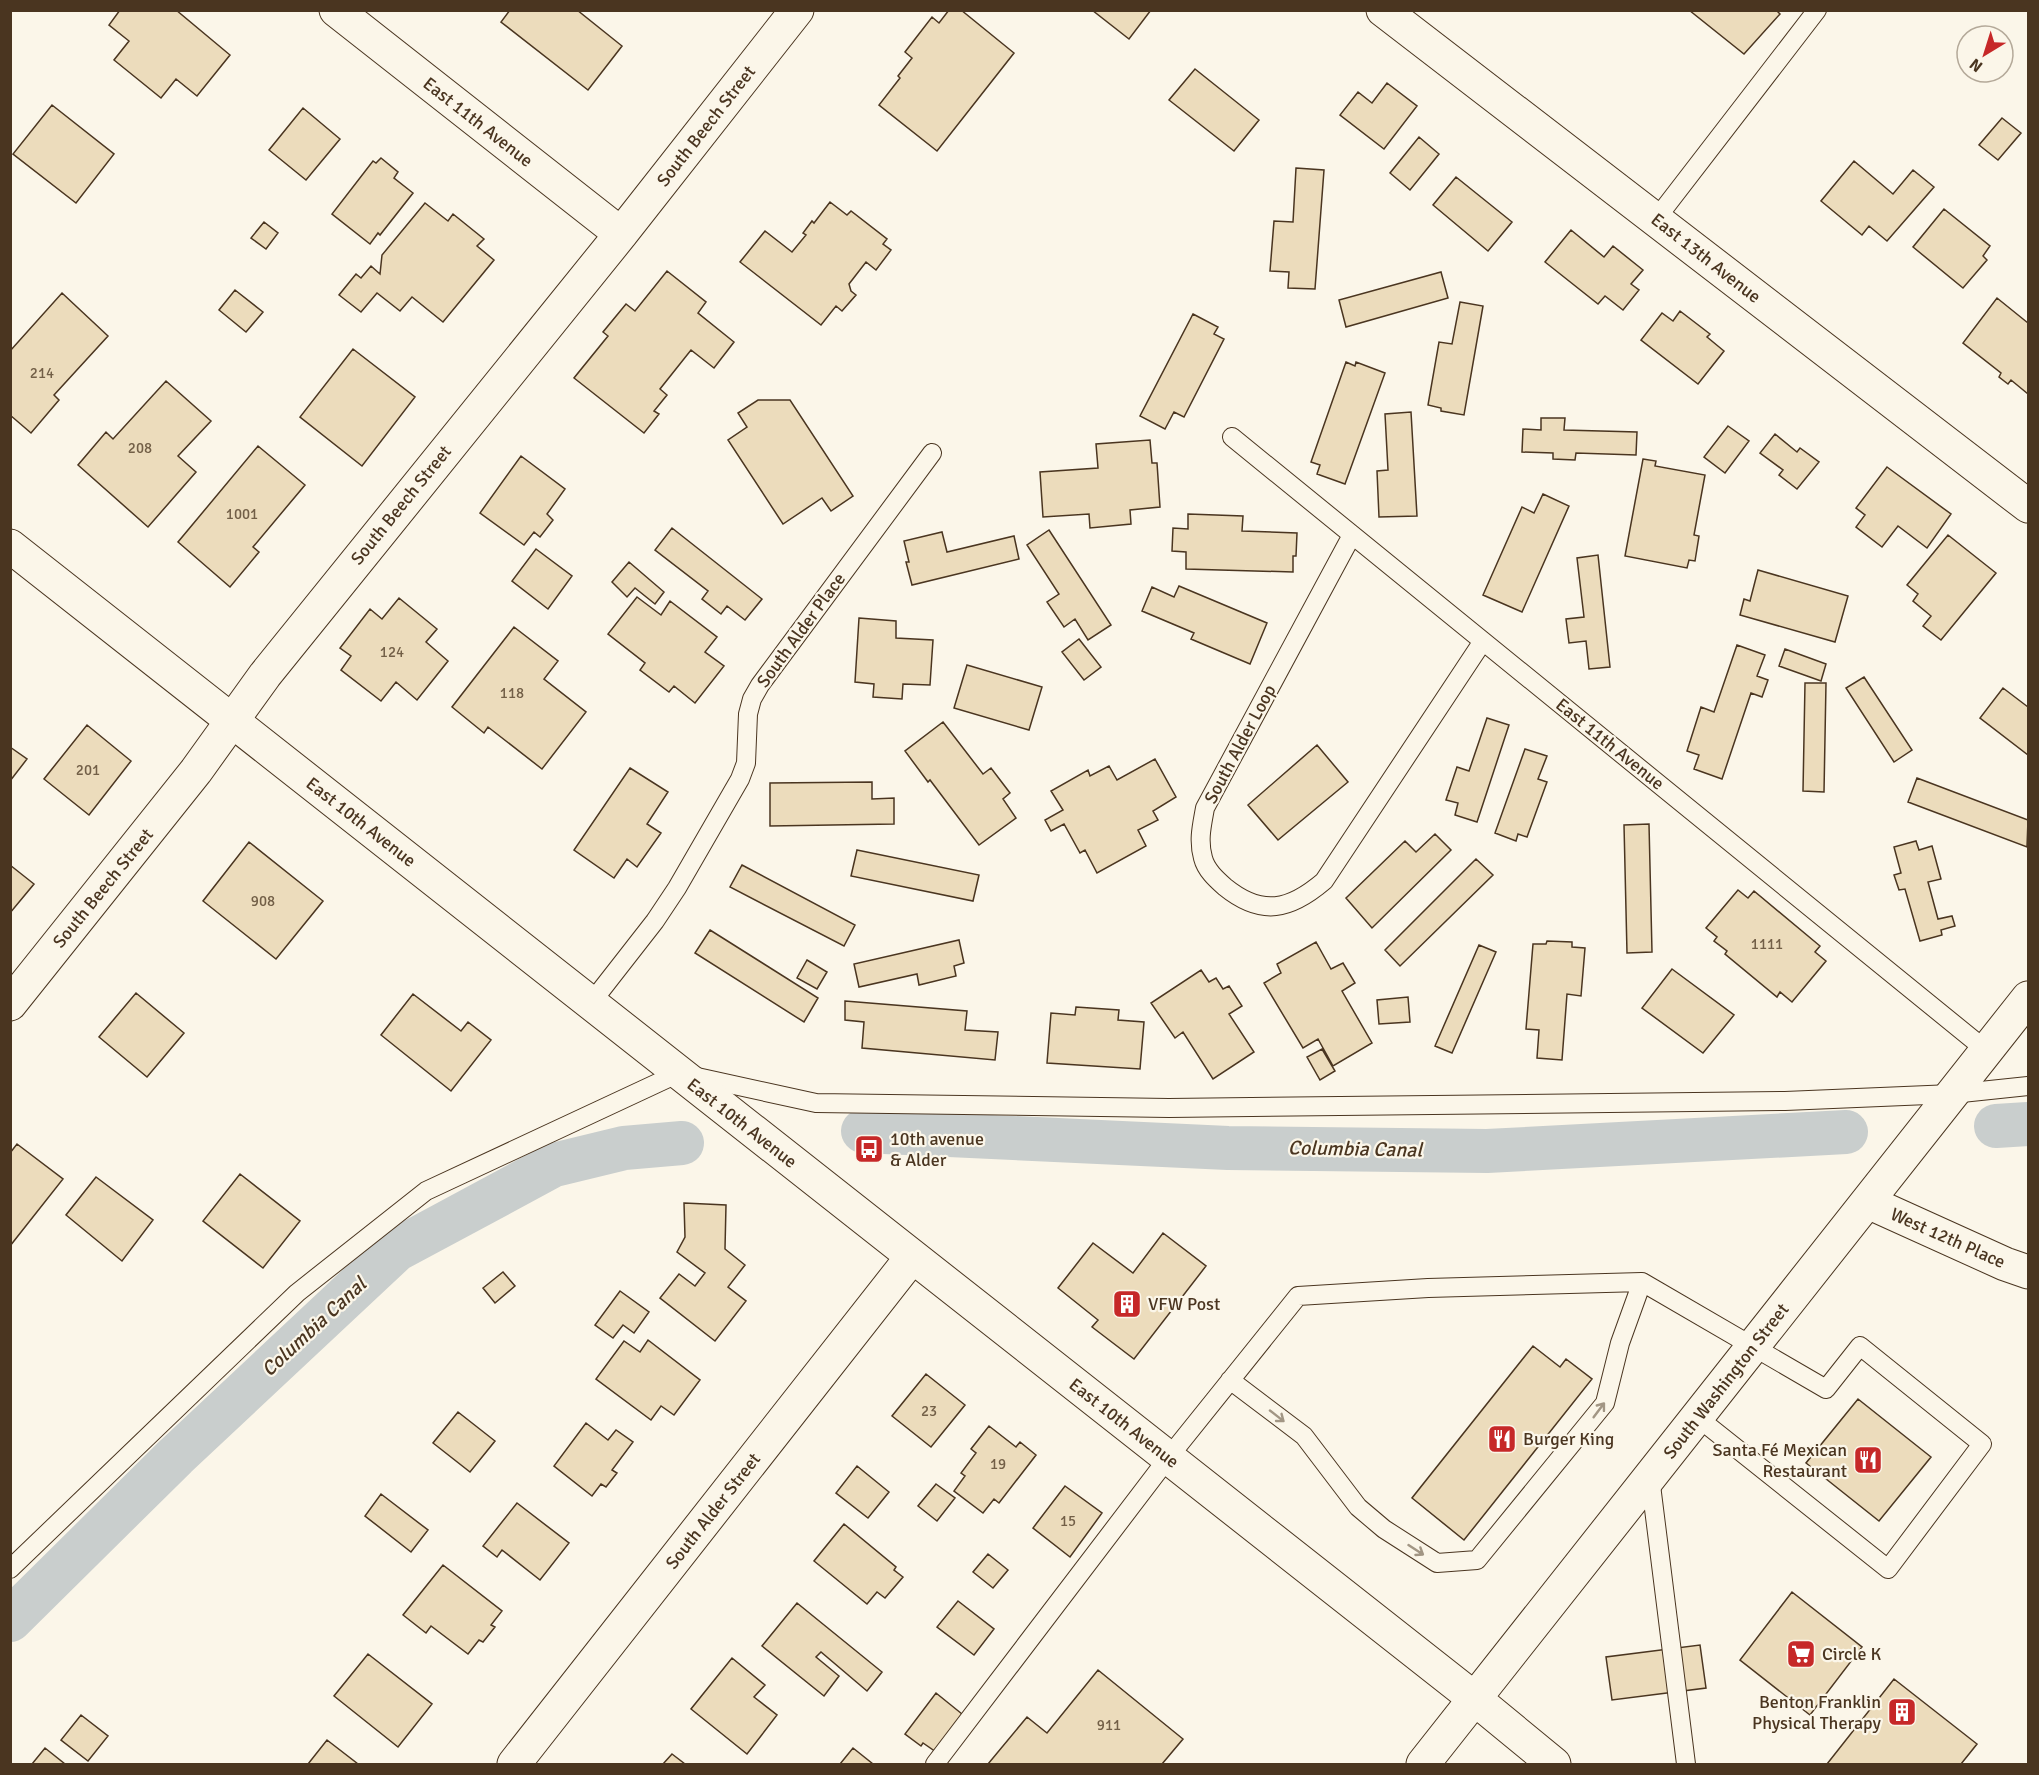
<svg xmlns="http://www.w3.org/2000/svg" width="2039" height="1775" font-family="Signika,sans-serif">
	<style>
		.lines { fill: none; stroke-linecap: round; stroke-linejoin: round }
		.canal { stroke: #c9cecd; stroke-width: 44 }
		.building { fill: #ecdcbc; stroke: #4a3520; stroke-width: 1.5 }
		.lane-casing { stroke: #4a3520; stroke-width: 20 }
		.street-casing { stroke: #4a3520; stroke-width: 35 }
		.secondary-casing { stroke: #4a3520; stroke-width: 35 }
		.lane { stroke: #fbf6e9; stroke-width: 18 }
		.street { stroke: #fbf6e9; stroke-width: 33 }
		.secondary { stroke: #fbf6e9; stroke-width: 33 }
		.oneway { stroke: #a29684 }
		.labels { text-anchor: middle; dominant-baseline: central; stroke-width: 4.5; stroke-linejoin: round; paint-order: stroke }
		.number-label { font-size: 15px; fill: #725f47 }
		.street-label { font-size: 18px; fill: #4a3520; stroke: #fbf6e9 }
		.poi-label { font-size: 18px; fill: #4a3520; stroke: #fbf6e9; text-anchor: start }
		.water-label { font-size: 20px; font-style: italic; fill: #4a3520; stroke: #fbf6e9 }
	</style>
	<rect width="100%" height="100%" fill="#fbf6e9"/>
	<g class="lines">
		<path class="canal" d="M1996 1126 2028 1124
			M863 1131 1228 1148 1487 1151 1846 1132
			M10 1620 176 1456 396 1250 554 1165 624 1148 682 1143"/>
	</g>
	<path class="building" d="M120 10H176L230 55 197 96 176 79 161 98 114 60 129 41 109 25Z
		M510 10H577L622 46 588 90 501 22Z
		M949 10H961L1014 53 937 151 879 105 900 78 898 76 912 58 905 52 932 17 939 23Z
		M1092 10H1151L1129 39Z
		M1689 10H1776L1780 14 1744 54Z
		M1195 69 1259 120 1234 151 1169 100Z
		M1387 83 1417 106 1384 149 1340 115 1358 92 1372 103Z
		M52 105 114 154 76 203 13 154Z
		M303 108 340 139 306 180 269 150Z
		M2002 118 2021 133 1998 160 1979 145Z
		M1419 137 1439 154 1410 190 1390 173Z
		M381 158 398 172 394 178 413 193 380 235 378 233 370 244 332 214 373 161 376 163Z
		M1854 161 1893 194 1913 170 1934 187 1887 241 1869 226 1862 235 1821 201Z
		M1296 168 1324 170 1315 289 1288 288 1289 272 1270 271 1274 221 1293 222Z
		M1456 177 1512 222 1488 251 1433 205Z
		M830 202 847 215 851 211 887 239 883 244 891 250 876 270 866 262 849 284 851 291 856 295 842 311 836 306 821 325 740 262 765 231 792 252 806 235 803 233 812 221 814 223Z
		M425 203 448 221 453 214 484 239 477 246 494 260 443 322 412 297 400 311 377 293 361 312 339 295 356 274 361 278 371 266 380 274 382 255Z
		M1944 209 1990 246 1983 256 1987 260 1963 288 1913 247Z
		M264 222 278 233 266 249 251 238Z
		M1571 230 1604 257 1613 246 1643 270 1631 284 1639 290 1623 310 1605 296 1598 304 1545 262Z
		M667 271 706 302 698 313 734 342 714 368 691 350 660 389 667 395 654 411 659 414 644 433 574 378 608 336 603 332 626 304 635 311Z
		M1441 272 1448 298 1346 327 1339 300Z
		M235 290 263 312 246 332 219 310Z
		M62 293 108 336 54 395 59 400 31 433 10 415V351Z
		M1997 298 2028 323V394L2011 380 2008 384 1999 377 2001 373 1963 343Z
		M1460 302 1483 306 1464 415 1441 411V408L1428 405 1439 342 1452 344Z
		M1680 311 1710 334 1707 337 1724 351 1698 384 1641 340 1662 313 1673 321Z
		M1193 314 1218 327 1214 334 1224 339 1184 417 1174 412 1165 429 1140 416Z
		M353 349 415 397 362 466 300 417Z
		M1346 362 1355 366 1356 362 1385 373 1345 484 1317 474 1320 465 1311 462Z
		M166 381 211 421 178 456 196 472 148 527 78 465 106 432 113 439Z
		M758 400H790L853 496 831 511 822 498 783 524 728 440 747 427 738 413Z
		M1411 412 1417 516 1379 517 1377 471 1388 470 1385 414Z
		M1541 418H1565L1564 430 1637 432 1636 455 1576 453 1575 460 1553 459V453L1522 452 1523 429 1541 430Z
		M1728 426 1749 441 1725 473 1704 457Z
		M1775 434 1797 452 1800 448 1819 462 1797 489 1779 475 1783 470 1760 453Z
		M1150 440 1152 463H1157L1160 507 1130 510 1131 524 1090 528 1089 514 1043 517 1040 472 1098 468 1096 444Z
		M258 446 305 485 253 547 259 552 230 587 178 542Z
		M521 456 565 489 547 514 553 520 540 537 534 532 524 545 480 513Z
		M1643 459 1656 461 1655 466 1705 475 1694 535 1699 536 1695 561 1689 560 1687 568 1625 556Z
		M1887 467 1951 514 1927 548 1898 526 1882 547 1856 527 1865 515 1856 508Z
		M1543 494 1569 506 1522 612 1483 595 1522 507 1534 513Z
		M1188 514 1243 516 1242 531 1297 533 1296 556H1293V572L1186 569V552L1172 551 1173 528 1188 529Z
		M672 528 762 599 745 620 727 606 721 614 702 599 708 591 655 550Z
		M1049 530 1111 625 1088 640 1075 619 1064 627 1047 602 1059 594 1027 545Z
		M942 532 947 552 1014 536 1019 559 912 585 906 562H909L904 541Z
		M1948 535 1996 573 1941 640 1923 626 1931 616 1913 601 1918 594 1907 585Z
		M536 549 572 576 548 609 512 581Z
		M1598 555 1610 667 1589 669 1586 641 1569 643 1566 619 1584 617 1577 558Z
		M629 562 664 592 655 604 635 588 627 597 612 582Z
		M1758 570 1848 596 1835 642 1740 615 1744 599 1750 601Z
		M1179 586 1267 623 1250 664 1191 639 1194 633 1142 611 1152 587 1174 597Z
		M637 597 661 615 670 601 717 637 705 652 724 666 695 703 674 686 669 692 640 670 645 663 608 634Z
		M399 598 437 629 426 642 448 661 417 700 396 682 381 701 341 670 351 656 340 648 370 609 382 619Z
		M859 618 896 621V638L933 640 930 685 903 684 902 699 873 697 874 684 855 682Z
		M514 627 558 661 544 679 586 712 542 769 488 727 484 733 452 707Z
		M1079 639 1101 667 1084 680 1062 652Z
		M1737 645 1765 655 1757 676 1768 680 1762 697 1751 693 1722 779 1694 769 1699 755 1687 751 1701 707 1714 712Z
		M1785 649 1826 664 1821 681 1779 666Z
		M967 665 1042 687 1029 730 954 708Z
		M1864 677 1912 750 1894 762 1846 688Z
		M1805 683H1826L1824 792 1803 791Z
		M2003 688 2028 707V755L1980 718Z
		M1487 718 1509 725 1477 822 1455 815 1458 803 1446 800 1457 767 1469 771Z
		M943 722 983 774 991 768 1010 793 1003 799 1016 818 979 845 930 780 928 782 905 751Z
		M87 725 131 761 89 815 44 779Z
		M1317 745 1348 782 1278 840 1248 805Z
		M10 747 27 759 10 781Z
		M1525 749 1547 756 1538 779 1547 782 1527 837 1518 834 1516 841 1495 833Z
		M1155 759 1176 797 1153 811 1158 820 1138 830 1146 846 1097 873 1085 850 1080 853 1064 824 1051 831 1045 820 1063 810 1051 791 1088 770 1090 776 1109 766 1117 780Z
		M630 768 668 792 647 824 661 833 637 867 627 859 614 878 574 850Z
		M1917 778 2028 820 2027 847 1908 802Z
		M872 782V799L894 798V824L770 826V783Z
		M1649 824 1652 952 1627 953 1624 825Z
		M1435 834 1451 850 1372 928 1346 898 1405 841 1416 852Z
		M1916 841 1919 850 1932 846 1941 879 1928 882 1938 919 1952 916 1955 926 1941 930 1942 935 1920 941 1905 889 1899 890 1894 875 1901 873 1894 847Z
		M249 842 323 901 276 959 203 901Z
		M857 850 979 875 973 901 851 876Z
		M1476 859 1493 875 1400 966 1385 950Z
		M10 865 34 884 10 913Z
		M742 865 855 925 844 946 730 887Z
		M1738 890 1748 898 1754 891 1820 946 1815 952 1826 961 1792 1002 1780 992 1777 997 1725 954 1727 951 1714 941 1717 937 1706 928Z
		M710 930 818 998 804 1022 695 953Z
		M959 940 964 963 954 966 956 976 919 985 917 974 859 987 854 964Z
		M1547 941 1572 942V947L1585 948 1581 996 1567 994 1562 1060 1537 1058 1539 1030 1526 1029 1533 944H1546Z
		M1316 942 1331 969 1343 963 1355 983 1342 991 1372 1043 1333 1066 1318 1039 1303 1048 1264 983 1281 973 1277 964Z
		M1479 945 1496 952 1452 1053 1435 1046Z
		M807 960 827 972 817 989 797 978Z
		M1672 969 1734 1015 1703 1053 1642 1008Z
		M1201 970 1209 982 1216 978 1223 989 1229 986 1242 1006 1229 1014 1254 1052 1213 1079 1183 1032 1175 1038 1151 1003Z
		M136 993 184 1033 147 1077 99 1037Z
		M413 994 461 1031 468 1022 491 1040 451 1091 381 1035Z
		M1408 997 1410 1022 1379 1024 1377 1000Z
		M845 1001 967 1011 965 1030 998 1032 995 1060 862 1048 864 1022 845 1020Z
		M1076 1007 1119 1010 1118 1020 1144 1022 1140 1069 1047 1063 1051 1013 1075 1015Z
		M1322 1049 1335 1071 1320 1080 1307 1057Z
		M17 1144 63 1179 10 1246V1153Z
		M240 1174 300 1221 263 1268 203 1221Z
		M96 1177 153 1220 122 1261 66 1215Z
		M684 1203 726 1205 725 1249 745 1265 728 1287 746 1301 715 1341 660 1298 679 1274 695 1286 705 1273 677 1252 685 1237Z
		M1163 1233 1206 1266 1134 1359 1092 1327 1098 1320 1058 1288 1093 1243 1133 1273Z
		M503 1272 515 1286 495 1303 483 1288Z
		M620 1291 649 1312 634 1333 623 1325 613 1338 595 1325Z
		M648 1340 700 1380 674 1415 661 1406 651 1420 596 1379 624 1341 640 1352Z
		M1533 1346 1560 1367 1566 1359 1592 1379 1464 1540 1412 1498Z
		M926 1374 965 1405 931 1447 892 1416Z
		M1858 1399 1931 1457 1879 1521 1806 1463Z
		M458 1412 495 1441 470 1472 433 1443Z
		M586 1423 608 1440 616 1430 633 1442 612 1470 617 1473 606 1487 601 1484 592 1496 554 1466Z
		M989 1426 1016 1447 1020 1442 1036 1455 999 1503 994 1499 983 1513 954 1491 965 1476 961 1473 976 1453 971 1449Z
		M857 1466 889 1492 868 1518 836 1493Z
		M936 1484 955 1498 937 1521 918 1506Z
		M1065 1486 1102 1513 1070 1557 1033 1528Z
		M381 1494 428 1530 411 1552 365 1516Z
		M517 1503 569 1543 540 1580 502 1550 497 1557 483 1546Z
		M844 1524 896 1567 894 1570 903 1577 885 1598 877 1592 867 1604 814 1561Z
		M988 1554 1008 1570 993 1588 973 1572Z
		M443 1565 502 1611 491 1625 495 1627 483 1642 479 1640 468 1654 431 1626 426 1633 403 1615Z
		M1792 1592 1862 1647 1810 1715 1740 1660Z
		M958 1601 994 1629 974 1655 937 1627Z
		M797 1603 882 1672 867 1691 821 1652 816 1657 839 1676 824 1696 762 1646Z
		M1700 1645 1706 1688 1612 1700 1606 1657Z
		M368 1654 432 1704 398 1747 334 1696Z
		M732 1658 765 1685 754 1697 777 1715 747 1754 691 1709Z
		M1098 1670 1183 1739 1162 1764H988L1027 1717 1047 1733Z
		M1894 1679 1977 1744 1961 1764H1827Z
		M936 1693 967 1718 939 1754 923 1743 921 1746 905 1734Z
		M81 1715 108 1736 88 1761 61 1740Z
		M327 1740 358 1764H308Z
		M45 1748 65 1764H32Z
		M853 1748 873 1764H840Z
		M672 1754 685 1764H663Z"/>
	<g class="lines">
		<g class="lane-casing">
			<path id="lane" d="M1656 219 1817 10
				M1232 437 1987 1051
				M1352 535 1205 808C1202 825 1198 840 1203 858 1206 870 1216 879 1225 887 1262 917 1290 910 1324 881L1483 641
				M591 1003 655 921 677 888 740 779 746 763 748 714 752 699 760 685 932 453
				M1230 1380 1304 1436 1358 1507 1384 1529 1437 1563 1477 1560 1605 1403 1620 1343 1642 1282
				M1650 1477 1686 1764
				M10 1569 297 1293 426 1191 679 1073 816 1103 1169 1108 1785 1101 1952 1094 2028 1086
				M935 1764 1168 1458 1298 1296 1428 1288 1642 1282 1826 1389 1860 1346 1982 1444 1888 1569 1697 1417"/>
		</g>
		<g class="street-casing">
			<path id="street" d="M336 10 621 234
				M1383 10 2028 506
				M10 1004 196 771 265 675 621 234 797 10
				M1868 1202 2005 1264 2028 1272
				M514 1764 912 1257"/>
		</g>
		<g class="secondary-casing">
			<path id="secondary" d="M10 546 1475 1699 1554 1764
				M1423 1764 2028 998"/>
		</g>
		<use href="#lane" class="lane"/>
		<use href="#street" class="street"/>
		<use href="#secondary" class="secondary"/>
	</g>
	<defs><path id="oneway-shaft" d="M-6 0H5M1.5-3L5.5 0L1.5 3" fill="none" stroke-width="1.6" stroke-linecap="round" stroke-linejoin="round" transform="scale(1.5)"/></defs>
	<g class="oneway">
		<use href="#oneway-shaft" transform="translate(1599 1410) rotate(-53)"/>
		<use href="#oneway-shaft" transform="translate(1277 1416) rotate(38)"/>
		<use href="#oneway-shaft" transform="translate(1416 1550) rotate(33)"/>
	</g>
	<defs>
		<g id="bus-square" transform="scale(1.5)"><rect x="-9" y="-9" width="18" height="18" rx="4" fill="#c62828" stroke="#fbf6e9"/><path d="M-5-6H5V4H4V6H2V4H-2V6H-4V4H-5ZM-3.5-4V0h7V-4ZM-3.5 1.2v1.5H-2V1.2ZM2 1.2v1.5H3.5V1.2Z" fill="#fff"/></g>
		<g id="building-square" transform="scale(1.5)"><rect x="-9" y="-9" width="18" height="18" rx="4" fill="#c62828" stroke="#fbf6e9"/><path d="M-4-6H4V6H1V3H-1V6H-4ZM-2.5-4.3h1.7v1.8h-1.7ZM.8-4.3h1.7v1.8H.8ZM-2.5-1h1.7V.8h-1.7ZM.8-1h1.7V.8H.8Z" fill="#fff"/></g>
		<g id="restaurant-square" transform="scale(1.5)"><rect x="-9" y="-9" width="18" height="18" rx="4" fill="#c62828" stroke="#fbf6e9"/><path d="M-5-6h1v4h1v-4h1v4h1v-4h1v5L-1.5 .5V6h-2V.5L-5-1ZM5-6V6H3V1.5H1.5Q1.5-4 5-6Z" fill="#fff"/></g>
		<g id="supermarket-square" transform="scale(1.5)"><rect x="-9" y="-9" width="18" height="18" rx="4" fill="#c62828" stroke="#fbf6e9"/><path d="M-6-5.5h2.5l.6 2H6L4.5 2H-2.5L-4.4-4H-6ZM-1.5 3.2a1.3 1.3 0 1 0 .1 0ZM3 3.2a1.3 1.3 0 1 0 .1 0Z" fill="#fff"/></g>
	</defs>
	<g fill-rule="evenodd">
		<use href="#bus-square" x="869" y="1149"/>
		<use href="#building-square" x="1127" y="1304"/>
		<use href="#restaurant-square" x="1502" y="1439"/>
		<use href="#restaurant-square" x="1868" y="1460"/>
		<use href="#supermarket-square" x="1801" y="1654"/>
		<use href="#building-square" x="1902" y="1712"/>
	</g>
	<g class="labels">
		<g class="number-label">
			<text x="42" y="373">214</text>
			<text x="140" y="448">208</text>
			<text x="242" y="514">1001</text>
			<text x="392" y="652">124</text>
			<text x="512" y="693">118</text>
			<text x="88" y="770">201</text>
			<text x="263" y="901">908</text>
			<text x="1767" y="944">1111</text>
			<text x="929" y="1411">23</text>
			<text x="998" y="1464">19</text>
			<text x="1068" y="1521">15</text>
			<text x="1109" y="1725">911</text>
		</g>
		<g class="street-label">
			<text transform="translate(478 122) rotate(38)">East 11th Avenue</text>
			<text transform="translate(706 126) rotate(-52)">South Beech Street</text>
			<text transform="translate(1706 258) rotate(38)">East 13th Avenue</text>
			<text transform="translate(401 505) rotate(-51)">South Beech Street</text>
			<text transform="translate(801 630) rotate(-54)">South Alder Place</text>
			<text transform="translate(1240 744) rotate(-62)">South Alder Loop</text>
			<text transform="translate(1610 744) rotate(39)">East 11th Avenue</text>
			<text transform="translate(361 822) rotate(38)">East 10th Avenue</text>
			<text transform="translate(103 888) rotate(-51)">South Beech Street</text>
			<text transform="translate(742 1123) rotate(38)">East 10th Avenue</text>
			<text transform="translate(1948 1238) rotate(24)">West 12th Place</text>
			<text transform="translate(1726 1381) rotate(-52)">South Washington Street</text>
			<text transform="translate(1124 1423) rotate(38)">East 10th Avenue</text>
			<text transform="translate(713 1511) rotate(-52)">South Alder Street</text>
		</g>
		<g class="poi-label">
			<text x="890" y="1139">10th avenue<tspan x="890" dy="21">&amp; Alder</tspan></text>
			<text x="1148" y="1304">VFW Post</text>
			<text x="1523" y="1439">Burger King</text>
			<text x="1847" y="1450" text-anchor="end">Santa Fé Mexican<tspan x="1847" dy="21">Restaurant</tspan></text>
			<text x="1822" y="1654">Circle K</text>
			<text x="1881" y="1702" text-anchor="end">Benton Franklin<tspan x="1881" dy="21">Physical Therapy</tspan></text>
		</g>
		<g class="water-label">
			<text transform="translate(1355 1149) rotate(1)">Columbia Canal</text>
			<text transform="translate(314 1327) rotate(-43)">Columbia Canal</text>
		</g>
	</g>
	<rect width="2039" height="1775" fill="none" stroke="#4a3520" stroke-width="24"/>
	<g transform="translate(1985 54) rotate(218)"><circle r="28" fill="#fbf6e9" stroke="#b4a999" stroke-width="1.5"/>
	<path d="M0-4.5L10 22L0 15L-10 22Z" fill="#c62828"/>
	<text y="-9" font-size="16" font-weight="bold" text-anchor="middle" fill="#4a3520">N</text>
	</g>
</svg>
